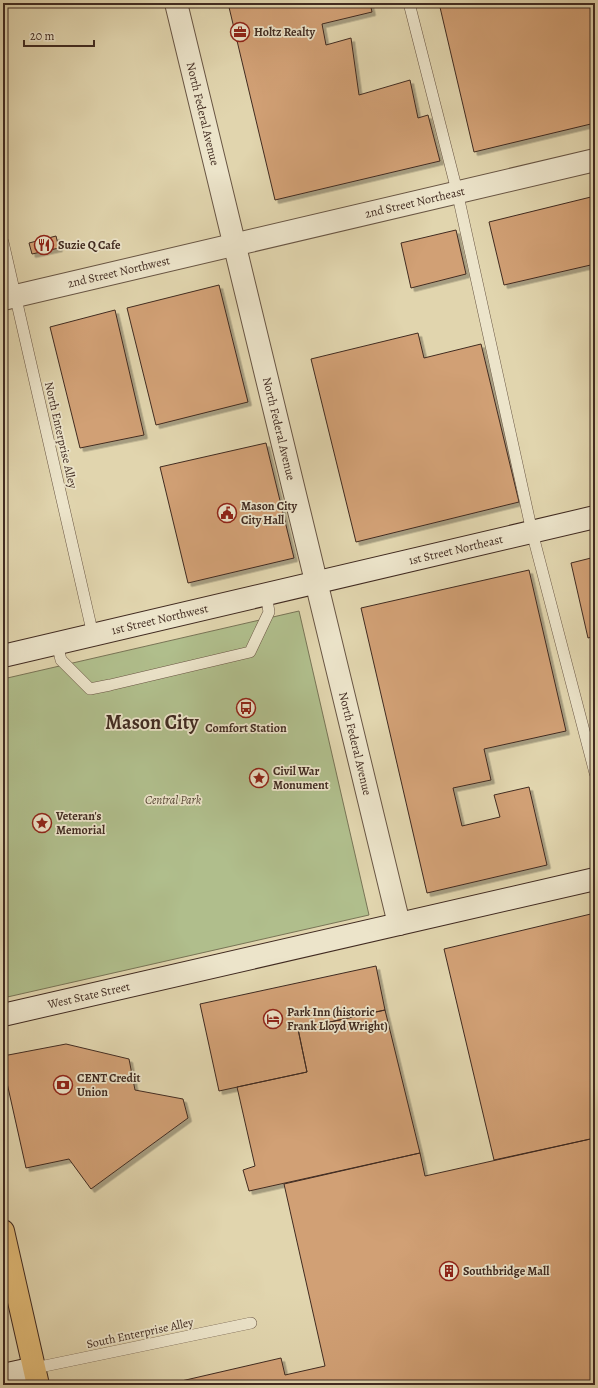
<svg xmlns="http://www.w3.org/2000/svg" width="598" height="1388" font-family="Alegreya,serif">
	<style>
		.green { fill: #b0be8c; stroke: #787456 }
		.building { fill: #d1a074; stroke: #412b21; filter: url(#shadow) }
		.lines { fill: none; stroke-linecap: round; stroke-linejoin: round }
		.lane-casing { stroke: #695644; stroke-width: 12 }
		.street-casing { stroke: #695644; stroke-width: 24 }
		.secondary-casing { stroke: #412b21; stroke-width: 24 }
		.primary-casing { stroke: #412b21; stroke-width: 24 }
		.lane { stroke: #ece4ca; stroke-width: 11 }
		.street { stroke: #ece4ca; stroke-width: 22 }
		.secondary { stroke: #ece4ca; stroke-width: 22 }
		.primary { stroke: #e0ba77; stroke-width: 22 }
		.labels { text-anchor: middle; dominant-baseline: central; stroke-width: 3.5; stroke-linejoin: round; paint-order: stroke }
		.poi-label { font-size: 12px; font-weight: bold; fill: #412b21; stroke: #ece4ca; text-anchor: start }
		.street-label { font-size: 12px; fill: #412b21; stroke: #ece4ca }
		.park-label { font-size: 12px; font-style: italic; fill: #574836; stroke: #ece4ca }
		.town-label { font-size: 20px; font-weight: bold; fill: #412b21; stroke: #ece4ca }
	</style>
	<defs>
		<filter id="shadow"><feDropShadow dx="3.5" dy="3.5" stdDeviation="0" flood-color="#0004"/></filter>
	</defs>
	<rect width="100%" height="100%" fill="#e1d5ae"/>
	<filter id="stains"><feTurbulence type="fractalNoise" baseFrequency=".005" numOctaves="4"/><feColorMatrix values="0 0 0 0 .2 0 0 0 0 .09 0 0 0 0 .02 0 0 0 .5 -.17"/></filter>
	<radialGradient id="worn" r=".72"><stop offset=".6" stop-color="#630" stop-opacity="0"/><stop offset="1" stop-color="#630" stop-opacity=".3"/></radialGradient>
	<path class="green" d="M299 611 369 915 3 998V679Z"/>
	<path class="building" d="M228 3H370L372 12 322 24 326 45 351 38 359 95 410 80 418 118 428 115 440 161 275 200Z
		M439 3H595V123L474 152Z
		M595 196V264L504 285 489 222Z
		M456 230 466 274 411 288 401 243Z
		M56 236 59 248 32 254 29 243Z
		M219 285 248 402 156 425 127 308Z
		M115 310 144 435 80 448 50 327Z
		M418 333 424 358 481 344 519 502 356 542 311 359Z
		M266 443 294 558 188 583 160 467Z
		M595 557V636L588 638 571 563Z
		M529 570 566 731 484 749 491 780 453 788 462 826 500 817 494 795 529 787 547 865 427 893 361 608Z
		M595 913V1138L494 1160 444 949Z
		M376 966 385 1010 298 1029 307 1072 219 1091 200 1004Z
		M385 1010 420 1153 249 1191 243 1170 255 1166 237 1087 307 1072 298 1029Z
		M66 1044 129 1059 135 1090 183 1099 188 1118 91 1189 69 1159 26 1168 3 1065V1056Z
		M595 1138V1385H164L281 1358 285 1375 325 1366 284 1184 420 1153 425 1176Z"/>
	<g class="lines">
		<g class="lane-casing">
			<path id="lane" d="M409 3 457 191 532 532 595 773
				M3 242 93 635
				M57 643 61 660 90 689 110 685 250 652 269 612 266 594
				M35 1368 251 1323"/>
		</g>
		<g class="street-casing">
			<g id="street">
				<path id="s1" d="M176 3 399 924"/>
				<path id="s2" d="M3 299 595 160"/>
			</g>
		</g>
		<g class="secondary-casing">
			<g id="secondary">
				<path id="s3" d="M3 656 595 517"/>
				<path id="s4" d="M3 1015 595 879"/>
				<path d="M3 1375 35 1368"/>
			</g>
		</g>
		<g class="primary-casing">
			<path id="primary" d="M3 1231 38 1385"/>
		</g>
		<use href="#lane" class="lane"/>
		<use href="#street" class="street"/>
		<use href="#secondary" class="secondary"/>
		<use href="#primary" class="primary"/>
	</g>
	<defs>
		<g id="office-ring" transform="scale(1)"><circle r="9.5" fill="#ece4ca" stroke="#8f2418" stroke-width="1.5"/><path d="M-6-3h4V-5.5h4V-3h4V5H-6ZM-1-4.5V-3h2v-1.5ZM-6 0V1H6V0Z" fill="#8f2418"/></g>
		<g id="restaurant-ring" transform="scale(1)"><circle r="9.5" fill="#ece4ca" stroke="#8f2418" stroke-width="1.5"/><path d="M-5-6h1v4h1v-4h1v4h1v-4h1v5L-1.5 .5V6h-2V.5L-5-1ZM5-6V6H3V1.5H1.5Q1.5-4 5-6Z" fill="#8f2418"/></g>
		<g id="civic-ring" transform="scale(1)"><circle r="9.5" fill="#ece4ca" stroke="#8f2418" stroke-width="1.5"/><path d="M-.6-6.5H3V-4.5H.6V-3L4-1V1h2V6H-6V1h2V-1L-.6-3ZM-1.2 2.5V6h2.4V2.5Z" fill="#8f2418"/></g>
		<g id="bus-ring" transform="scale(1)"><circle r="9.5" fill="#ece4ca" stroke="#8f2418" stroke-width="1.5"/><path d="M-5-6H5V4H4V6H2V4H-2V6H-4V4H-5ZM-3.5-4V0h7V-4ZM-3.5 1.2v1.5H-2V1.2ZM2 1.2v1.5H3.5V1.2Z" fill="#8f2418"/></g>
		<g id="sight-ring" transform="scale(1)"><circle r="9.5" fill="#ece4ca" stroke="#8f2418" stroke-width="1.5"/><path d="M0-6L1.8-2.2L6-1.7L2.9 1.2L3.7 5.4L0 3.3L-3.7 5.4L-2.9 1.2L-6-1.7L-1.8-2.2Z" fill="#8f2418"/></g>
		<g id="hotel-ring" transform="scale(1)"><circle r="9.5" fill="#ece4ca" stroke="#8f2418" stroke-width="1.5"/><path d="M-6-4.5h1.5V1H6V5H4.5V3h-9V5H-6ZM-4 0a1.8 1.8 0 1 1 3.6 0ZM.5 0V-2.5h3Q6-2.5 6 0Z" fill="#8f2418"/></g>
		<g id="bank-ring" transform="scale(1)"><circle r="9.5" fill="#ece4ca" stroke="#8f2418" stroke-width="1.5"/><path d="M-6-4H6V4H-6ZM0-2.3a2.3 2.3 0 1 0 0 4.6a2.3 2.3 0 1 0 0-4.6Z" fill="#8f2418"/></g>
		<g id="building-ring" transform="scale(1)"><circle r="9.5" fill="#ece4ca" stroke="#8f2418" stroke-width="1.5"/><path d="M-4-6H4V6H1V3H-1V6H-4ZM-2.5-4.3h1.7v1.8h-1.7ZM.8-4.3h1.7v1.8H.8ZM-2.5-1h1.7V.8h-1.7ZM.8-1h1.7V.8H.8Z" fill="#8f2418"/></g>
	</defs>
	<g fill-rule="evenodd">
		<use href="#office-ring" x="240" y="32"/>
		<use href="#restaurant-ring" x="44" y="245"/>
		<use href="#civic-ring" x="227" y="513"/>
		<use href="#bus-ring" x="246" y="708"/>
		<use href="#sight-ring" x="259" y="778"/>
		<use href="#sight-ring" x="42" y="823"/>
		<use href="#hotel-ring" x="273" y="1019"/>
		<use href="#bank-ring" x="63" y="1085"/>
		<use href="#building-ring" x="449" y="1271"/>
	</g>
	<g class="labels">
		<g class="poi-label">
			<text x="254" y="32">Holtz Realty</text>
			<text x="58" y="245">Suzie Q Cafe</text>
			<text x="241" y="506">Mason City<tspan x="241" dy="14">City Hall</tspan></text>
			<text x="246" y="728" text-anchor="middle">Comfort Station</text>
			<text x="273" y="771">Civil War<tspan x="273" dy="14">Monument</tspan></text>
			<text x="56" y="816">Veteran's<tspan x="56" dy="14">Memorial</tspan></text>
			<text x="287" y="1012">Park Inn (historic<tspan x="287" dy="14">Frank Lloyd Wright)</tspan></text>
			<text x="77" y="1078">CENT Credit<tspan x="77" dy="14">Union</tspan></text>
			<text x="463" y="1271">Southbridge Mall</text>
		</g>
		<g class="street-label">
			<text stroke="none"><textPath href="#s1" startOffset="114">North Federal Avenue</textPath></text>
			<text stroke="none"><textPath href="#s2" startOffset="423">2nd Street Northeast</textPath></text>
			<text stroke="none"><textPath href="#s2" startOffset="119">2nd Street Northwest</textPath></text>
			<text stroke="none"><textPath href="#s1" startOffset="438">North Federal Avenue</textPath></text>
			<text transform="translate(61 435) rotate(77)">North Enterprise Alley</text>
			<text stroke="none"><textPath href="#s3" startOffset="465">1st Street Northeast</textPath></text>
			<text stroke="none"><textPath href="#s3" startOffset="161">1st Street Northwest</textPath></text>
			<text stroke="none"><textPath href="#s1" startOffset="762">North Federal Avenue</textPath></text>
			<text stroke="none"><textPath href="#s4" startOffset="88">West State Street</textPath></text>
			<text transform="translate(140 1333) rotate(-12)">South Enterprise Alley</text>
		</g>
		<g class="park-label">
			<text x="173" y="800">Central Park</text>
		</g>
		<g class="town-label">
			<text x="152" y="722">Mason City</text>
		</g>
	</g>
	<rect width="598" height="1388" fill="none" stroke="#e1d5ae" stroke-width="16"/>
	<rect x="4" y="4" width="590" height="1380" fill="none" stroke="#412b21" stroke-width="2"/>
	<rect x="8" y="8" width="582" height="1372" fill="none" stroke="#412b21"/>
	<path d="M24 40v6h70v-6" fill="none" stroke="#412b21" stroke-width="2"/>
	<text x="30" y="40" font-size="12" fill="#412b21" stroke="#ece4ca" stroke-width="3" paint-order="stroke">20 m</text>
	<rect width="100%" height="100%" filter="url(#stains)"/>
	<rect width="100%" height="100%" fill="url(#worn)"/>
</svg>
